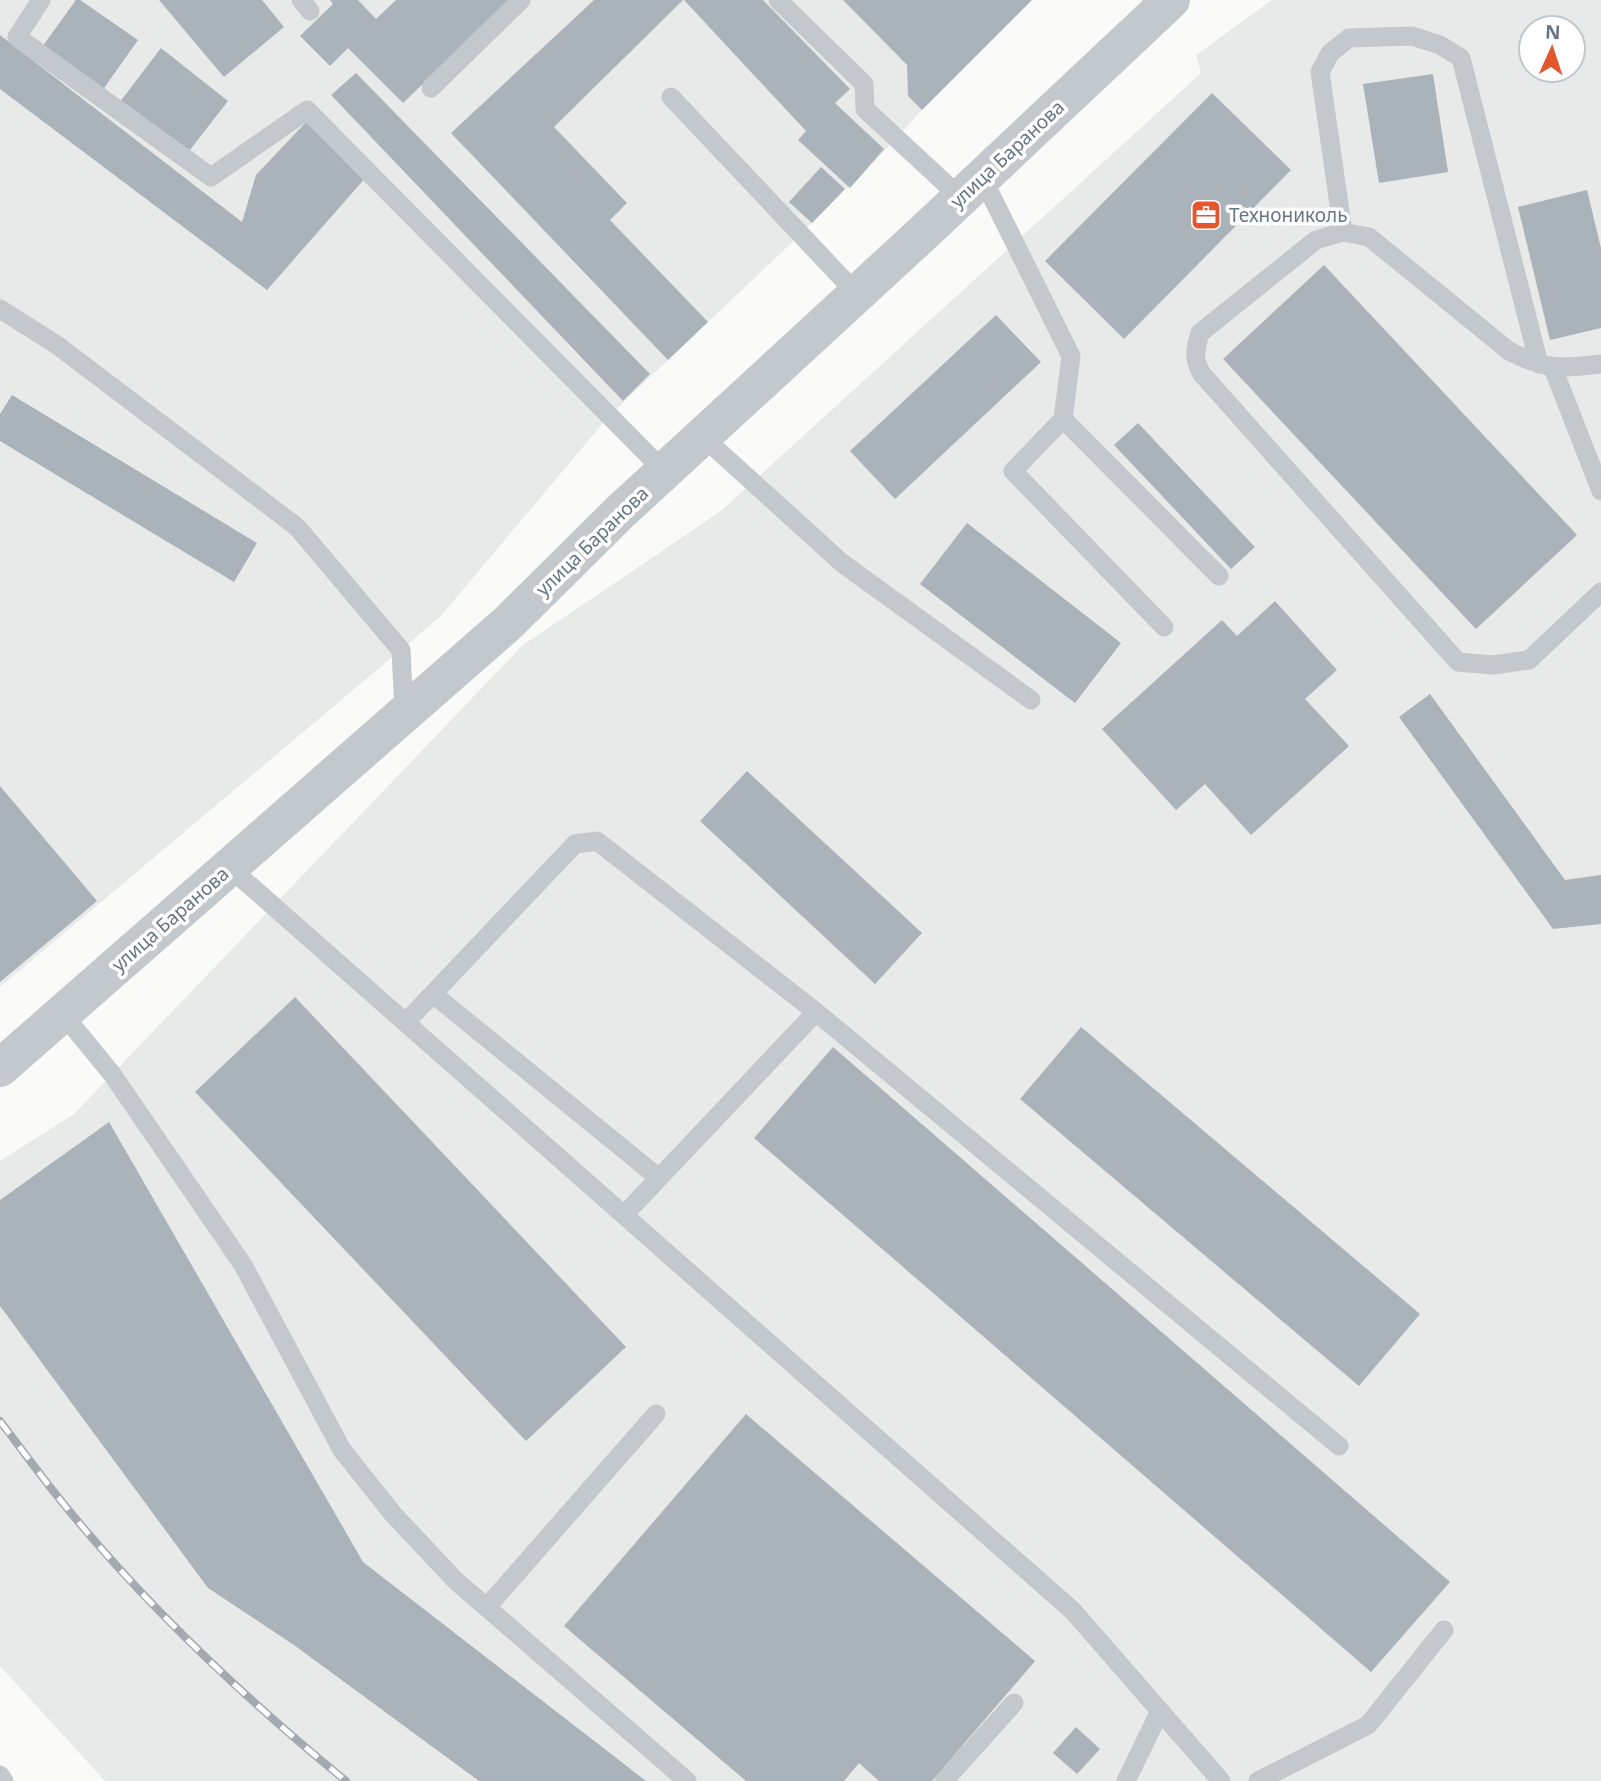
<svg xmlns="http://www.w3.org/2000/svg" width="1601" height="1781" font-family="'Noto Sans',sans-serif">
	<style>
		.built { fill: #e8e9e9; fill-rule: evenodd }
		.building { fill: #aab3b9 }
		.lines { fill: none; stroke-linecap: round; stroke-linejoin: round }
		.lane { stroke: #c3c8cc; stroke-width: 19 }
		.street { stroke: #c3c8cc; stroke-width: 38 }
		.rail-casing { stroke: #a2aab0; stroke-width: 8 }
		.rail { stroke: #fff; stroke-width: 5; stroke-dasharray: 16; stroke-linecap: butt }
		.labels { text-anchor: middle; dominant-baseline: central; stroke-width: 7; stroke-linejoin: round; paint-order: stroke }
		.street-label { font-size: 19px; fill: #657683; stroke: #fff }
		.poi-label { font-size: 19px; fill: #657683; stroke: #fff; text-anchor: start }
	</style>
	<rect width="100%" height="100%" fill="#fafaf8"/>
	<path class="built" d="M0 0H1032L922 110 850 188 845 189 802 233 609 416 440 617 0 987Z
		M1272 0H1601V1781H105L0 1666V1161L74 1114 523 645 721 511 1201 73 1196 55ZM1531 28H1573V70H1531Z"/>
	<path class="building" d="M76 0H80L138 40 102 91 42 47Z
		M159 0H262L284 27 224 77Z
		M330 0H358L376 19 396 0H510L403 103 348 48 330 66 300 36 333 4Z
		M594 0H683L554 127 627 203 610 220 708 322 668 360 451 133Z
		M684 0H763L850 89 835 103 884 149 850 188 798 140 806 131Z
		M843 0H1032L922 110 908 96 907 65Z
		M0 35 242 222 256 175 308 120 367 176 267 290 0 89Z
		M161 48 228 101 186 155 119 103Z
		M356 73 650 374 623 401 331 95Z
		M1433 74 1448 172 1379 183 1363 84Z
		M1212 93 1291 170 1124 339 1045 261Z
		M821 167 845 189 812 223 789 202Z
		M1587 190 1601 248V328L1550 340 1518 207Z
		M1324 265 1577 535 1476 629 1223 359Z
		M996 315 1041 362 895 499 850 451Z
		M12 395 257 543 234 582 0 441V414Z
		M1138 423 1255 547 1231 569 1114 445Z
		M967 523 1121 643 1075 703 920 584Z
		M1275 601 1337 670 1305 699 1349 746 1251 835 1205 784 1176 810 1102 729 1222 620 1237 636Z
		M1430 694 1565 880 1601 875V924L1553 929 1399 717Z
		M747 771 922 933 875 984 700 821Z
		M0 786 97 901 0 982Z
		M295 997 626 1347 526 1441 195 1092Z
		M1081 1027 1420 1314 1359 1386 1020 1099Z
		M833 1047 1450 1582 1371 1672 754 1138Z
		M109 1122 363 1562 646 1781H479L294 1645 208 1588 0 1306V1200Z
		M746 1414 1035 1661 932 1781H879L859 1763 844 1781H746L564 1626Z
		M1076 1727 1100 1749 1077 1774 1053 1753Z"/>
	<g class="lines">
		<path class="lane" d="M41 0 17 37 211 177 307 110 665 472
			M301 0 310 11
			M778 0 864 84 865 109 961 198
			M431 88 521 0
			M671 97 857 294
			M982 177 1071 356 1063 419 1013 471 1164 627
			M1343 232 1320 72 1330 53 1349 38 1412 36 1440 45 1461 58 1539 364
			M0 309 57 345 297 527 401 650 404 714
			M1601 364C1560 369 1546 370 1509 351L1369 237 1343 232 1316 240 1200 333C1195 350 1193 359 1202 374L1458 662 1493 665 1529 660 1601 592
			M1553 368 1601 491
			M1063 419 1219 576
			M703 437 842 563 1031 700
			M229 867 1073 1611 1221 1781
			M433 994 659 1178
			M62 1013 112 1074 243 1265 342 1450 393 1514 455 1580 687 1781
			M406 1022 575 844 597 841 816 1012
			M624 1215 816 1012 1339 1446
			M487 1607 656 1414
			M0 1775 4 1781
			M944 1781 1014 1703
			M1126 1781 1160 1711
			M1258 1781 1368 1725 1444 1630"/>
		<path class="street" d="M0 1068 509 622 620 512 921 235 1171 0"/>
		<g class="rail-casing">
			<path id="rail" d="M0 1421C19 1446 38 1472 58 1497 142 1602 242 1696 346 1781"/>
		</g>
		<use href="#rail" class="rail"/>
	</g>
	<defs>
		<g id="office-square" transform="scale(1.575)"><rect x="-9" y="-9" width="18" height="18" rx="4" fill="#e4572e" stroke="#fff"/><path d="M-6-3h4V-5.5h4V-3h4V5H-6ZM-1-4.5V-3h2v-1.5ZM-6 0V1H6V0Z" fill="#fff"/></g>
	</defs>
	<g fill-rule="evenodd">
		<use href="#office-square" x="1206" y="215"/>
	</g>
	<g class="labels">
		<g class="street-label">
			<text transform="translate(1007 154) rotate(-43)">улица Баранова</text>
			<text transform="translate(592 541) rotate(-44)">улица Баранова</text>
			<text transform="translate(170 919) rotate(-41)">улица Баранова</text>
		</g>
		<g class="poi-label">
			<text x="1229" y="215">Технониколь</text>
		</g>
	</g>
	<g transform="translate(1552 49) rotate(3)"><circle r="33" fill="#ffffff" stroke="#c1c8cd" stroke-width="2"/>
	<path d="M0-5L12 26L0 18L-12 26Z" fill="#e4572e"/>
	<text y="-10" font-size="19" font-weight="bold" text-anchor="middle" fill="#657683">N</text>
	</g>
</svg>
